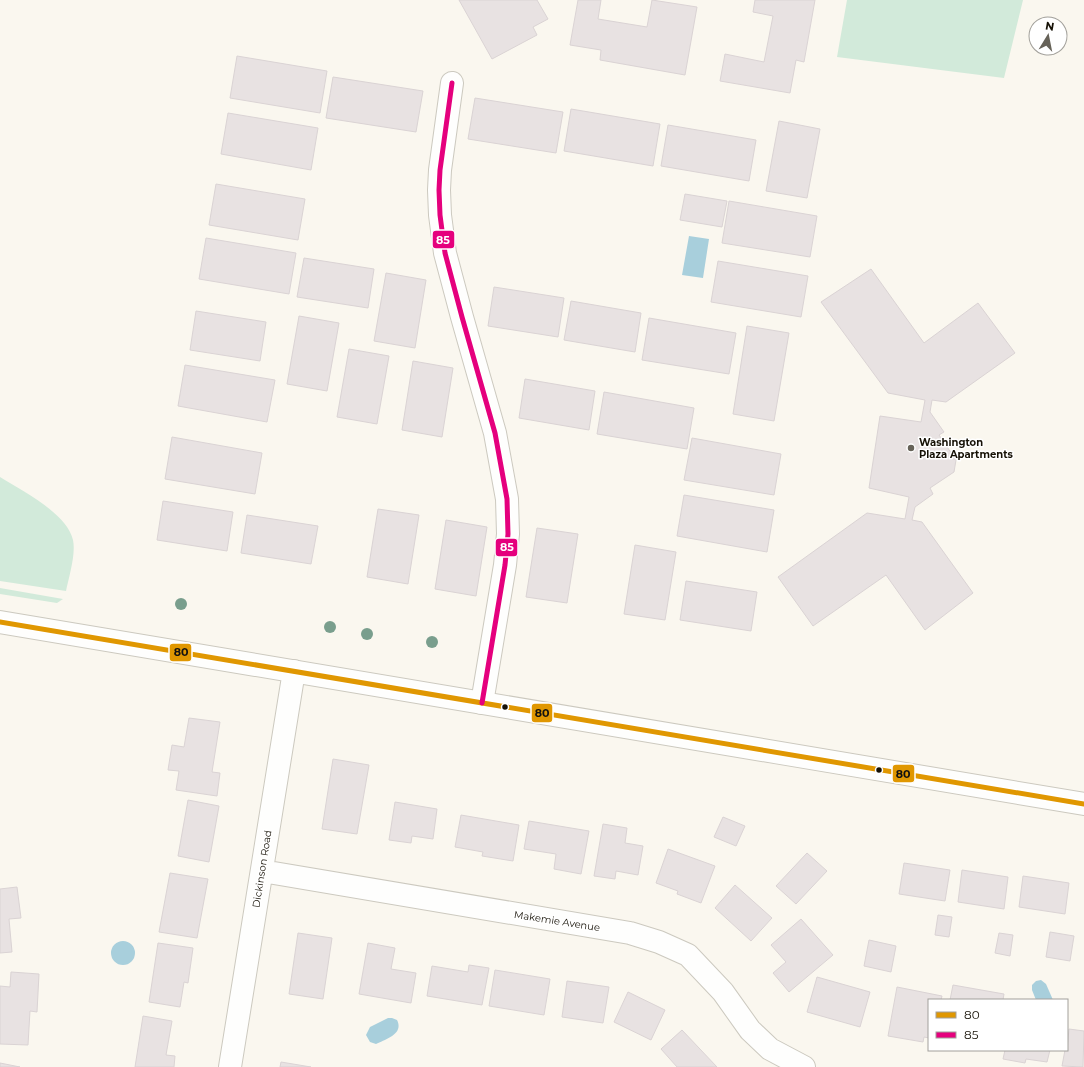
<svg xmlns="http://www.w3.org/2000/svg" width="1084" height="1067" font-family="Montserrat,sans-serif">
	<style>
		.green { fill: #d2eada }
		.water { fill: #a8cfdc }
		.building { fill: #e8e2e2; stroke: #dad3d4 }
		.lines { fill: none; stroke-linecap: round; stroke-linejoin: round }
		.minor-casing { stroke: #ccc9bf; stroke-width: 24 }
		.tertiary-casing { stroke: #ccc9bf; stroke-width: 24 }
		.minor { stroke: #fefefd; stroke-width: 22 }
		.tertiary { stroke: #fefefd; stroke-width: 22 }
		.bus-1-casing { stroke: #fff; stroke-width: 8 }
		.bus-2-casing { stroke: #fff; stroke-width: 8 }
		.bus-1 { stroke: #e09701; stroke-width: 5 }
		.bus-2 { stroke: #e5007d; stroke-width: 5 }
		.tree { fill: #799e8d }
		.poi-dot { fill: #666258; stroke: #fff; stroke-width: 1.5 }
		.bus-dot { fill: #161106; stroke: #fff; stroke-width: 1.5 }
		.labels { text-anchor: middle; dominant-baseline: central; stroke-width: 3; stroke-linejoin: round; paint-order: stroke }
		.poi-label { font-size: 10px; font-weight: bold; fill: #161106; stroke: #fff; text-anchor: start }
		.street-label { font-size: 10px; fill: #161106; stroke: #fff }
		.line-badge { stroke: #fff; stroke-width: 1.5 }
		.badge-label { font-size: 11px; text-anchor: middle; font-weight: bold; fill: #fff }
		.pale-badge-label { font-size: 11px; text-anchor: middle; font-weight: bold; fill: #111 }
	</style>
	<rect width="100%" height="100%" fill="#faf7ef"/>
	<path class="green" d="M847 0H1023L1004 78 837 57Z
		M0 477C22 491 67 513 73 540 76 554 69 577 66 591L0 581Z
		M0 589V588L63 599 57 603 0 594Z"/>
	<path class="water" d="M689 236 709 239 703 278 682 275Z
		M111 953a12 12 0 1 1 24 0a12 12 0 1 1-24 0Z
		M1041 980 1046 984 1053 1000H1036L1032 990V985L1036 981Z
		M388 1018H392L397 1020C404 1034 386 1039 376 1044L370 1042 366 1035 370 1027Z"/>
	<path class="building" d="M459 0H537L548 19 533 27 537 35 492 59Z
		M578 0H601L598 19 647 27 652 0 697 7 685 75 600 60 601 50 570 45Z
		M755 0H815L804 62 796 60 790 93 720 81 725 54 764 62 773 16 753 12Z
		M237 56 327 71 320 113 230 98Z
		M333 77 423 91 416 132 326 118Z
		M475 98 563 112 556 153 468 139Z
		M571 109 660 124 653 166 564 151Z
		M228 113 318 128 311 170 221 154Z
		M779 121 820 129 807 198 766 191Z
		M668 125 756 140 749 181 661 166Z
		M216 184 305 199 298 240 209 225Z
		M685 194 727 201 722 227 680 220Z
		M729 201 817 216 810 257 722 243Z
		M206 238 296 253 289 294 199 279Z
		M304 258 374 269 368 308 297 297Z
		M718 261 808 276 801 317 711 302Z
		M871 269 924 343 978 303 1015 353 946 402 932 400 930 412 944 432 939 435 956 460 954 472 930 488 933 494 915 507 912 520 922 522 973 593 925 630 886 575 813 626 778 577 867 513 905 519 909 497 869 488 880 416 921 422 925 400 888 393 821 302Z
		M386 273 426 280 415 348 374 341Z
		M494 287 564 298 558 337 488 326Z
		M571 301 641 313 635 352 564 340Z
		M196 311 266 322 260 361 190 350Z
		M299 316 339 323 327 391 287 384Z
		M649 318 736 333 729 374 642 360Z
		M747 326 789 333 774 421 733 414Z
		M349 349 389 356 377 424 337 417Z
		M413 361 453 368 442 437 402 430Z
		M185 365 275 380 267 422 178 406Z
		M525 379 595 391 589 430 519 418Z
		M604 392 694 408 687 449 597 434Z
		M172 437 262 453 255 494 165 479Z
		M692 438 781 454 774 495 684 480Z
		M684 495 774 510 767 552 677 536Z
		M163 501 233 512 227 551 157 540Z
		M378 509 419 515 408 584 367 577Z
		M247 515 318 526 311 564 241 553Z
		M446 520 487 527 476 596 435 589Z
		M537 528 578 534 567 603 526 597Z
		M635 545 676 552 665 620 624 614Z
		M686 581 757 592 751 631 680 620Z
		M189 718 220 722 212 772 220 773 217 796 176 790 179 771 168 770 172 745 184 747Z
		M333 759 369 765 357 834 322 829Z
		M188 800 219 806 209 862 178 856Z
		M395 802 437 809 433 839 412 836 411 843 389 840Z
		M461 815 519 825 513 861 482 856 483 852 455 847Z
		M723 817 745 826 736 846 714 837Z
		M529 821 589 831 581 874 554 869 556 854 524 849Z
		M603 824 627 828 625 843 643 846 638 875 616 871 615 879 594 876Z
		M668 849 715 866 701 903 677 894 678 891 656 883Z
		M807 853 827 871 796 904 776 886Z
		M904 863 950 870 945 901 899 894Z
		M962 870 1008 877 1004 909 958 902Z
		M170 873 208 879 197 938 159 932Z
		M1023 876 1069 883 1065 914 1019 907Z
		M735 885 772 918 751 941 715 908Z
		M17 887 21 918 9 919 12 952 0 953V889Z
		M938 915 952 917 949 937 935 935Z
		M801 919 833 955 789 992 773 973 786 962 771 945Z
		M1050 932 1074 936 1070 961 1046 957Z
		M298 933 332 938 323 999 289 994Z
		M999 933 1013 935 1010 956 995 953Z
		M869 940 896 946 891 972 864 966Z
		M158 943 193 948 188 983 184 982 180 1007 149 1002Z
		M368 943 395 948 391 969 416 973 411 1003 359 994Z
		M469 965 489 968 482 1005 427 996 432 966 468 972Z
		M495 970 550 979 544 1015 489 1006Z
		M11 972 39 974 37 1012 30 1011 28 1045 0 1044V986L10 987Z
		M817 977 870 992 860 1027 807 1012Z
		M567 981 609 987 603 1023 562 1017Z
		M953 985 1004 994 1003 1000H950Z
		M897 987 942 996 941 1000H929V1038L924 1037 923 1042 888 1036Z
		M628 992 665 1010 651 1040 614 1022Z
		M143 1016 172 1021 166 1055 175 1056 174 1067H135Z
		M1069 1029 1084 1031 1083 1067 1062 1066 1065 1050H1067Z
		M682 1030 717 1067H677L661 1049Z
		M1005 1050H1050L1047 1062 1026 1059 1025 1063 1003 1059Z
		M281 1062 311 1067H280Z
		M0 1063 20 1067H0Z"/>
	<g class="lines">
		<g class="minor-casing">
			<path id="minor" d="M452 83 440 170 439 190 440 215 445 253 462 317 495 433 507 499 508 534 505 565 482 703
				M262 871 630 933 659 942 688 955 723 992 750 1030 770 1049 804 1067
				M230 1067 294 671"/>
		</g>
		<g class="tertiary-casing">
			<path id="tertiary" d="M0 622 1084 804"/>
		</g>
		<use href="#minor" class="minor"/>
		<use href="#tertiary" class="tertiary"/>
		<g class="bus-1-casing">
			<path id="bus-1" d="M0 622 1084 804"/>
		</g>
		<g class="bus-2-casing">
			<path id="bus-2" d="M452 83 440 170 439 190 440 215 445 253 462 317 495 433 507 499 508 534 505 565 482 703"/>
		</g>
		<use href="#bus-1" class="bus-1"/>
		<use href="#bus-2" class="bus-2"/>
	</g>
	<g class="tree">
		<circle cx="181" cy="604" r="6"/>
		<circle cx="330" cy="627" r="6"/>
		<circle cx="367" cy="634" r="6"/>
		<circle cx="432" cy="642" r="6"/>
	</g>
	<circle class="poi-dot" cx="911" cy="448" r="4"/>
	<g class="bus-dot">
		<circle cx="505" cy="707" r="3.5"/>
		<circle cx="879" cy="770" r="3.5"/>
	</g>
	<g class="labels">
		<g class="poi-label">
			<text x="919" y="442">Washington<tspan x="919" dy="12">Plaza Apartments</tspan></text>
		</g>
		<g class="street-label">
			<text transform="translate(262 869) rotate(-81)">Dickinson Road</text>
			<text transform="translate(557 921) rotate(9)">Makemie Avenue</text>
		</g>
	</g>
	<g class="line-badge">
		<rect x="432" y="230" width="23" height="19" rx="4" fill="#e5007d"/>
		<rect x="495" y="538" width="23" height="19" rx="4" fill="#e5007d"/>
		<rect x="169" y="643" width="23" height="19" rx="4" fill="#e09701"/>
		<rect x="531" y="703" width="22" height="20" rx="4" fill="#e09701"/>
		<rect x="892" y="764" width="23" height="19" rx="4" fill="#e09701"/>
	</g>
	<g class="badge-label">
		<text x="443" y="244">85</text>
		<text x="507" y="551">85</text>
	</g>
	<g class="pale-badge-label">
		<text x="181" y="656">80</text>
		<text x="542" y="717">80</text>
		<text x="903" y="778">80</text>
	</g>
	<rect x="928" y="999" width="140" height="52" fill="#ffffff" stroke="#a2a09b"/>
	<rect x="936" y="1012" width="20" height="6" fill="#e09701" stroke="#a2a09b"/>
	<text x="964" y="1019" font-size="12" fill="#161106">80</text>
	<rect x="936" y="1032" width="20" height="6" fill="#e5007d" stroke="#a2a09b"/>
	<text x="964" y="1039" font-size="12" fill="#161106">85</text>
	<g transform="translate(1048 36) rotate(10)"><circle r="19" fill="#ffffff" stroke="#a2a09b"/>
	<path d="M0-3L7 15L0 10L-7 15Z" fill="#666258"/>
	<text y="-6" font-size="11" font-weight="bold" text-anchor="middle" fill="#161106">N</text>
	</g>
</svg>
